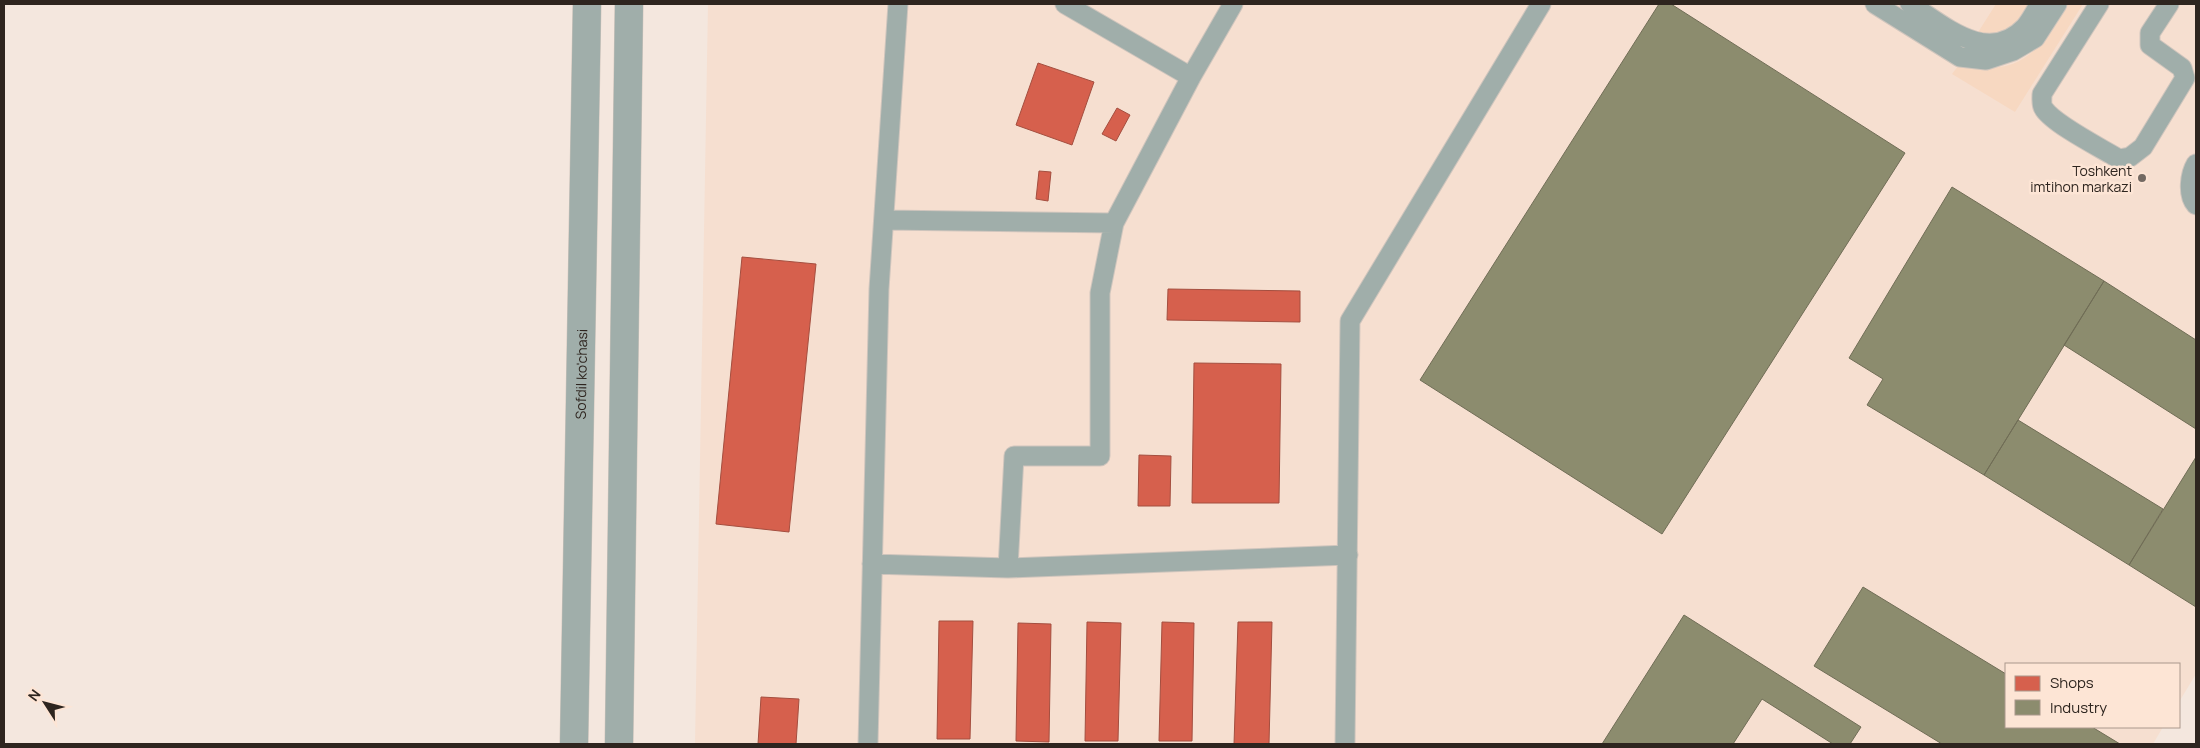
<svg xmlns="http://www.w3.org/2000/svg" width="2200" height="748" font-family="Manrope,sans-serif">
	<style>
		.built { fill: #f6dfd0 }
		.green { fill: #f7d8c1 }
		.shops { fill: #d6604d; stroke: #a44e3f }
		.industry { fill: #8c8c6e; stroke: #706d56 }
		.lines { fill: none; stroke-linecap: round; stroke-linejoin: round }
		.lane-casing { stroke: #cfc5bd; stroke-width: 21 }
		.street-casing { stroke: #cfc5bd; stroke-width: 29 }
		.lane { stroke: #a0aeaa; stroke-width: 19 }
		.street { stroke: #a0aeaa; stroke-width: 28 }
		.poi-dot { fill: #736962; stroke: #fde5d5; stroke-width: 2 }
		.labels { text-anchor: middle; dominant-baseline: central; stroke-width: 5; stroke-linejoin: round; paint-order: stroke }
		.poi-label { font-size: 14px; fill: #2e251f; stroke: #fde5d5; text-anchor: end }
		.street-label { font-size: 14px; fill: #2e251f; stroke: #fde5d5 }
	</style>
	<rect width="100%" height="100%" fill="#f4e7de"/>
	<path class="built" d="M708 4H2196V674L2179 702V664H2006V727H2163L2153 744H695Z"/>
	<path class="green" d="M1996 4H2030C2012 33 2008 33 1975 37Z
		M2068 4H2083L2015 112 1952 74 1958 66C2023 75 2035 55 2068 4Z"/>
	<path class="shops" d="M1038 63 1094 82 1072 145 1016 125Z
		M1117 108 1130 115 1116 141 1102 134Z
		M1039 171 1051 172 1048 201 1036 199Z
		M742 257 816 264 789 532 716 524Z
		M1168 289 1300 291V322L1167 320Z
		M1194 363 1281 364 1279 503H1192Z
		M1139 455 1171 456 1170 506H1138Z
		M939 621H973L970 739H937Z
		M1087 622 1121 623 1118 741H1085Z
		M1162 622 1194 623 1192 741H1159Z
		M1238 622H1272L1269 744H1234Z
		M1018 623 1051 624 1049 742 1016 741Z
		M761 697 799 699 796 744H758Z"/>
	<path class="industry" d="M1659 4H1671L1905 153 1662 534 1420 380Z
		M1952 187 2104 281 1984 475 1867 405 1883 379 1849 358Z
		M2104 281 2196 340V429L2064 345Z
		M2018 420 2163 509 2129 565 1984 475Z
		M2196 457V607L2129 565Z
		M1863 587 2006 674V727H2092L2120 744H1942L1814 666Z
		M1684 615 1861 727 1850 744H1833L1762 699 1733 744H1602Z"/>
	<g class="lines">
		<g class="lane-casing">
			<path id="lane" d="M1065 4 1191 77
				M1875 4 1960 57 1986 60 2013 51 2035 38 2057 4
				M1910 4C1945 26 1988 66 2025 27 2031 20 2035 11 2040 4
				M2099 4 2042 94C2042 99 2041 105 2044 109 2055 125 2101 148 2119 159L2130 157 2143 147 2185 78 2182 68 2150 45V33L2169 4
				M2196 164C2190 174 2187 195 2196 205
				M884 220 1114 223
				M872 564 1008 568 1348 555
				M1008 568 1014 456H1100V293L1114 223 1191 77 1233 4
				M868 744 879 289 898 4
				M1345 744 1350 321 1541 4"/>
		</g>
		<g class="street-casing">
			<g id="street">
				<path id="s1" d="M574 744 587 4"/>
				<path d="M619 744 629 4"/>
			</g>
		</g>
		<use href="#lane" class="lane"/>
		<use href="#street" class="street"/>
	</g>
	<circle class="poi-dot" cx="2142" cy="178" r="5"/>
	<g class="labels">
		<g class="poi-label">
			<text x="2132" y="170">Toshkent<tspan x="2132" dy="16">imtihon markazi</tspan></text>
		</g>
		<g class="street-label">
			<text stroke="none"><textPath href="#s1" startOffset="370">Sofdil ko'chasi</textPath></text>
		</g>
	</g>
	<rect width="2200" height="748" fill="none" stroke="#2e251f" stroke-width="10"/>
	<rect x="2005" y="663" width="175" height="65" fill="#fde5d5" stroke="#aa988c"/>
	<rect x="2015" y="676" width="25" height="15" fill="#d6604d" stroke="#aa988c"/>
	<text x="2050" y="688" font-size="15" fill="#2e251f">Shops</text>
	<rect x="2015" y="700" width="25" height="15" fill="#8c8c6e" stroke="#aa988c"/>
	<text x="2050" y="713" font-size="15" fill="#2e251f">Industry</text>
	<g transform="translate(45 703) rotate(306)" stroke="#fde5d5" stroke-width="4" paint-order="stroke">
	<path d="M0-4L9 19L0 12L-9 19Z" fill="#2e251f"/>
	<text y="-8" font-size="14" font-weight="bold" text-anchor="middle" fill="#2e251f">N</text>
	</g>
</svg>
